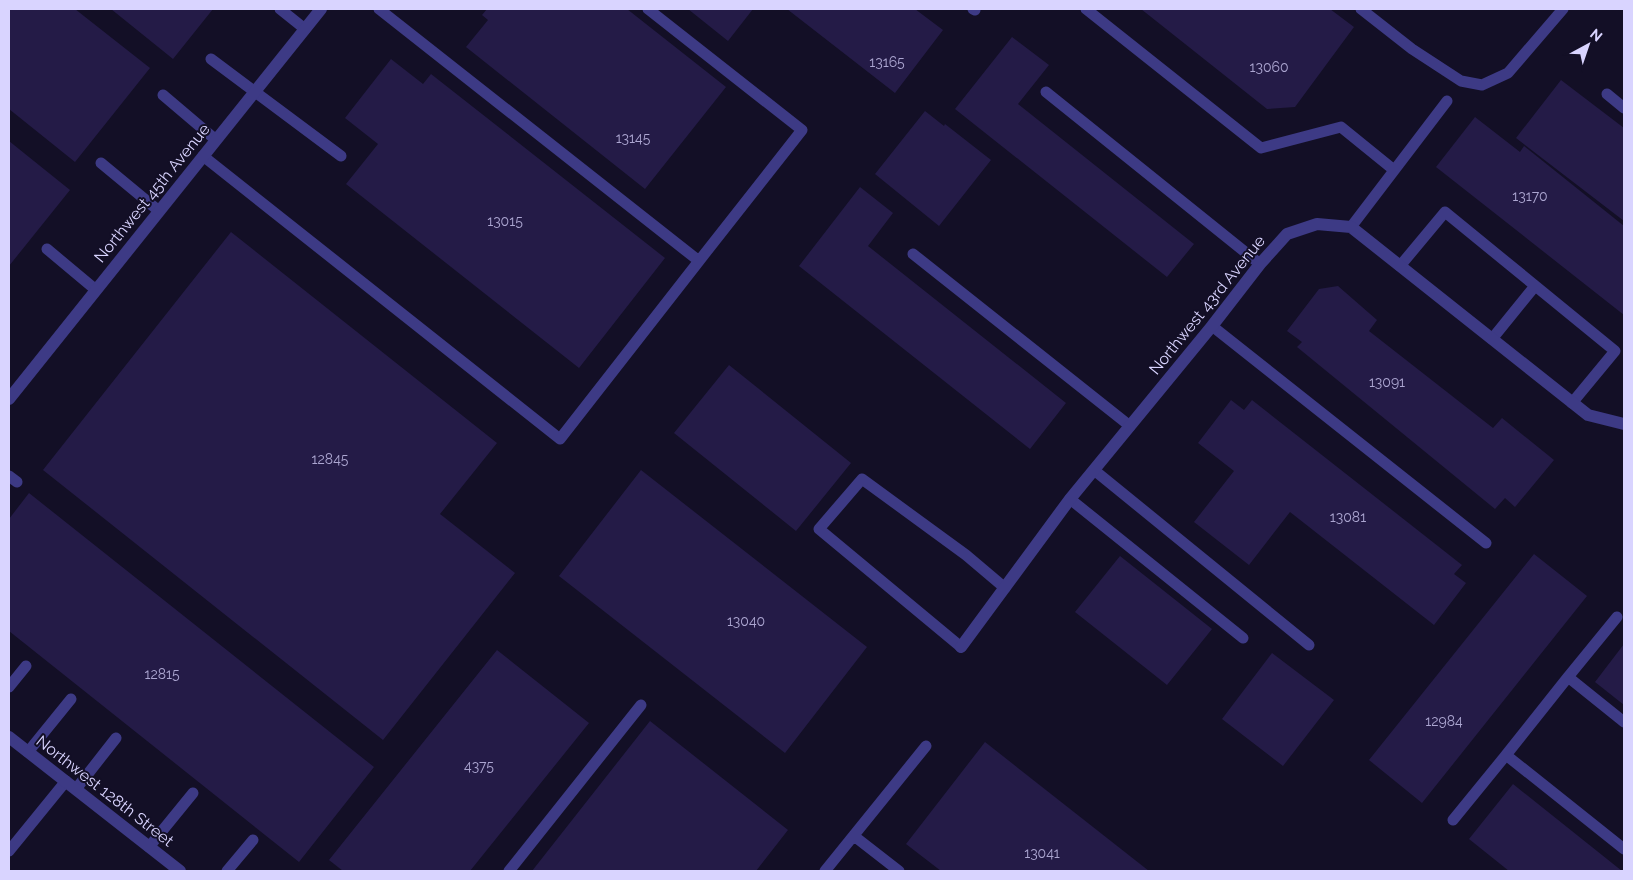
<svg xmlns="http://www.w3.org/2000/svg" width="1633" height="880" font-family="Raleway,sans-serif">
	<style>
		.building { fill: #241b47 }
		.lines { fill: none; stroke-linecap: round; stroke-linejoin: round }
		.service { stroke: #3d3a85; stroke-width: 11 }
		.minor { stroke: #3d3a85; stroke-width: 12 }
		.labels { text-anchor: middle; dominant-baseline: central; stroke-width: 4; stroke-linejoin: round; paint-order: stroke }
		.number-label { font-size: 14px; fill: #aca6d1 }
		.street-label { font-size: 16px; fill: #d9d4ff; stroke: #130f26 }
	</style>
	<rect width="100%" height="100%" fill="#130f26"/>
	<path class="building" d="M9 9H75L150 68 75 162 9 109Z
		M111 9H213L173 59Z
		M487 9H627L726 87 645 189 466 47 488 20 482 15Z
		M688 9H753L728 41Z
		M787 9H915L943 30 895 93Z
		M1141 9H1330L1354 27 1295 107 1267 109Z
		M1012 37 1049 65 1018 104 1194 244 1167 277 955 109Z
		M391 59 423 84 431 74 665 258 579 368 346 184 378 144 345 118Z
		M1561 80 1624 128V221L1516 138Z
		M925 111 944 126 945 124 991 160 939 226 875 174Z
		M1475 117 1520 152 1524 146 1624 226V315L1436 167Z
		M9 141 70 190 9 266Z
		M860 187 893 213 868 246 1066 403 1030 449 799 266Z
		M231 232 497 443 440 514 515 573 383 740 43 470Z
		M1338 286 1377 320 1369 331 1493 428 1502 418 1554 460 1515 507 1505 498 1495 509 1297 347 1302 342 1287 331 1319 289Z
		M729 365 851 463 796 531 674 433Z
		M1231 400 1244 410 1252 400 1462 565 1454 574 1466 583 1434 625 1290 512 1249 565 1194 522 1234 471 1198 443Z
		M641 470 867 647 785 753 559 576Z
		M29 493 374 767 299 862 9 631V519Z
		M1534 554 1587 596 1422 803 1369 760Z
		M1120 556 1212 629 1167 685 1075 612Z
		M1624 644V705L1595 682Z
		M497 650 589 723 470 871H343L329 860Z
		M1272 653 1334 700 1283 766 1222 719Z
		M650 721 788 830 756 871H532Z
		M985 742 1149 871H941L906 844Z
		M1513 784 1622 871H1509L1469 839Z"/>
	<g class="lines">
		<path class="service" d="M280 9 305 29
			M379 9 699 261 802 130 648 9
			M973 9 975 10
			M1086 9 1261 148 1341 127 1394 170
			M1361 9 1412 49 1461 81 1482 85 1508 73 1563 9
			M211 59 341 156
			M1046 92 1260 264
			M1607 94 1624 108
			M163 95 216 140
			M203 156 560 439 699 261
			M101 163 159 211
			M1351 227 1447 101
			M47 249 96 290
			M913 254 1130 426
			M1400 266 1445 212 1615 351 1572 403
			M1212 326 1486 543
			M1492 339 1535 286
			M1094 470 1309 645
			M9 476 17 482
			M1070 499 1243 638
			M961 647 819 529 862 479 966 555 1005 588
			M1568 677 1617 617
			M9 687 26 666
			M1624 722 1568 677 1506 755 1624 849
			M28 752 71 699
			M76 789 116 738
			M1453 820 1506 755
			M854 836 899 871
			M149 847 193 793
			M9 851 66 781
			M227 871 253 840
			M509 871 641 705
			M825 871 926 746"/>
		<path class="minor" d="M9 399 321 9
			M961 647 1070 499 1212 326 1260 264 1287 234 1317 224 1351 227 1588 415 1624 424
			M9 737 180 871"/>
	</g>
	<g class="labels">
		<g class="number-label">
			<text x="887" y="62">13165</text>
			<text x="1269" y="67">13060</text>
			<text x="633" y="138">13145</text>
			<text x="1530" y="196">13170</text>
			<text x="505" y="221">13015</text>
			<text x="1387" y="382">13091</text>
			<text x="330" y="459">12845</text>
			<text x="1348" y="517">13081</text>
			<text x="746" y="621">13040</text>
			<text x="162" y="674">12815</text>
			<text x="1444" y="721">12984</text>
			<text x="479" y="766">4375</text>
			<text x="1042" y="853">13041</text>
		</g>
		<g class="street-label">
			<text transform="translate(152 193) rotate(-51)">Northwest 45th Avenue</text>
			<text transform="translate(1207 305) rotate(-51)">Northwest 43rd Avenue</text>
			<text transform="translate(105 791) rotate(38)">Northwest 128th Street</text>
		</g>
	</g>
	<rect width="1633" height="880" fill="none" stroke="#d9d4ff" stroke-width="20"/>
	<g transform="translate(1588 45) rotate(40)" stroke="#130f26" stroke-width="4" paint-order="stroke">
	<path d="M0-4L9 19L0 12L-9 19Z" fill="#d9d4ff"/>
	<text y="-8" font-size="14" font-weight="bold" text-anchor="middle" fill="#d9d4ff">N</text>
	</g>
</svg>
